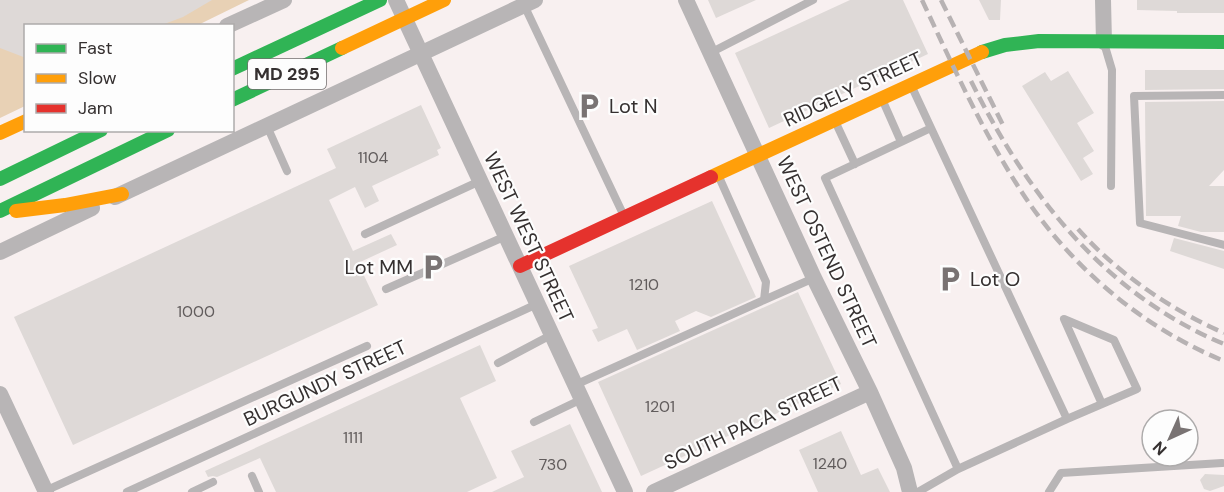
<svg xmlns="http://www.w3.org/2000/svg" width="1224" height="492" font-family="'DM Sans',sans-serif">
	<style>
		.green { fill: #e8d1b5 }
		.building { fill: #ded9d7 }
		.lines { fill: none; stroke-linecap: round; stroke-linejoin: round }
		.lane { stroke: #b8b5b6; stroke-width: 8 }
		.street { stroke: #b8b5b6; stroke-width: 16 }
		.fast { stroke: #30b455; stroke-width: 14 }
		.slow { stroke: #ff9f0a; stroke-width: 14 }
		.jam { stroke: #e5322d; stroke-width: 14 }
		.rail { stroke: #b7b2b3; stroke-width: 4.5; stroke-dasharray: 12 6; stroke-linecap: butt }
		.slow-bridge { stroke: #ff9f0a; stroke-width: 14 }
		.labels { text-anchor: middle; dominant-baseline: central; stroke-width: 4.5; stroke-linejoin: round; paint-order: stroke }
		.number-label { font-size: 16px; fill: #615c5c }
		.shield { fill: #fdfdfd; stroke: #716e6e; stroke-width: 1.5 }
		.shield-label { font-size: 18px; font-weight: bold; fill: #353030 }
		.street-label { font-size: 20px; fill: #353030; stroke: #fdfdfd }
		.poi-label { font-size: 20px; fill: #353030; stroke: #fdfdfd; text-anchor: start }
	</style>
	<rect width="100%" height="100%" fill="#f8f0f0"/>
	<path class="green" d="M0 0H249L198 25 26 26 25 106 0 118Z"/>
	<path class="building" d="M0 0H212L183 17 159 26H26V58L0 48Z
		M708 0H756L716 18Z
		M850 0H903L928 54 769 128 735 53Z
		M979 0H1001L1000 20H989Z
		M1137 0H1224V13H1177V11L1137 10Z
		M1145 70H1224V89L1145 90Z
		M1068 71 1094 113 1077 123 1094 151 1083 158 1093 174 1081 181 1022 86 1045 72 1051 81Z
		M1224 101V170L1209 186H1224V232H1201L1178 226 1181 216H1146L1145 102Z
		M421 105 441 148 437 150 439 155 372 186 379 201 365 208 355 187 329 200 353 251 391 234 397 245 358 263 378 305 73 445 14 317 336 168 327 149Z
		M712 201 756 297 711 317 696 311 675 321 680 331 637 350 627 329 598 342 592 330 598 328 569 266Z
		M1174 238 1224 251V269L1170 251Z
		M798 292 841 384 641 476 598 382Z
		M480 345 496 381 460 398 497 478 467 492H276L260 458 217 477 213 476 208 477 205 471Z
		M570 424 602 492H492L524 477 511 451Z
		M841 431 861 475 878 468 890 492H818L799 450Z
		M1205 474 1224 475V486L1210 491 1204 489 1200 480Z"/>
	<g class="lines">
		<path class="lane" d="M524 5 623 214
			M1104 43 1112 70 1111 186
			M710 53 813 0
			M911 85 931 128
			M1224 95 1134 96 1140 223 1224 245
			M882 99 901 142
			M835 121 855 164
			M267 126 287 171
			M719 177 766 282 764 300 814 278
			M365 234 480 181
			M386 289 506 236
			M498 363 551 335
			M575 385 764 300
			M1067 419 1102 404 1064 319 1114 340 1137 389 1102 404
			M534 422 582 399
			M252 476 259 492
			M45 491 367 346
			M127 492 537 304
			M192 492 213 482
			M918 492 958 469 1067 419 931 128 825 178 958 469
			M1049 492 1061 473 1222 463"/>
		<path class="street" d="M396 0 625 492
			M686 0 814 278 870 392 904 468 910 492
			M1103 0 1104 42
			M227 26 284 0
			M115 197 535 0
			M0 252 92 208
			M0 394 46 492
			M654 492 870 392"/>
		<path class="fast" d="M982 52 1005 45 1039 41 1224 42
			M232 69 380 0
			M232 100 342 48
			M0 179 101 130
			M0 211 168 130"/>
		<path class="slow" d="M0 133 26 121
			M711 177 982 52
			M16 211 65 205 122 194"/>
		<path class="jam" d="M520 266 711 177"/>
		<path class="rail" d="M922 0C953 66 983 133 1023 194 1071 267 1143 328 1224 361
			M941 0 1003 125
			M971 81C1027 194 1104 294 1224 344
			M1078 229C1117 273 1171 310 1224 333"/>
		<path class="slow-bridge" d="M342 48 444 0"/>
	</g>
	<defs>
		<g id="parking-bare" transform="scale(2.07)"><path d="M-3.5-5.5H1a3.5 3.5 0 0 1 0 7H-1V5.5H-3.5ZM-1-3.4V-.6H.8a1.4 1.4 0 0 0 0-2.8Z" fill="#797373" stroke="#fdfdfd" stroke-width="2.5" paint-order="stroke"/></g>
	</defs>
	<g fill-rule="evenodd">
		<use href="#parking-bare" x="589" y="106"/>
		<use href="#parking-bare" x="433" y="267"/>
		<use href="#parking-bare" x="950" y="279"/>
	</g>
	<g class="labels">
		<g class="number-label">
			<text x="373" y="157">1104</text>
			<text x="644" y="284">1210</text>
			<text x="196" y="311">1000</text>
			<text x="660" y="406">1201</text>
			<text x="353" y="437">1111</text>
			<text x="830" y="463">1240</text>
			<text x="553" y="464">730</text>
		</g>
		<rect class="shield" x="248" y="59" width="78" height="30" rx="4.5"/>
		<g class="shield-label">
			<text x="287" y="74">MD 295</text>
		</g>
		<g class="street-label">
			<text transform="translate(853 89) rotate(-25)">RIDGELY STREET</text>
			<text transform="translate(529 237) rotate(65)">WEST WEST STREET</text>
			<text transform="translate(827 252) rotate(65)">WEST OSTEND STREET</text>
			<text transform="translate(325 383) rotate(-25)">BURGUNDY STREET</text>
			<text transform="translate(753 423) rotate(-25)">SOUTH PACA STREET</text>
		</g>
		<g class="poi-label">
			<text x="609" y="106">Lot N</text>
			<text x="413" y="267" text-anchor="end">Lot MM</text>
			<text x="970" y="279">Lot O</text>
		</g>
	</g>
	<rect x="24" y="24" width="210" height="108" fill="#fdfdfd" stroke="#adabab" stroke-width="1.5"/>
	<rect x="36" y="44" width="30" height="9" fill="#30b455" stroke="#adabab" stroke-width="1.5"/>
	<text x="78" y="54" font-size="18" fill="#353030">Fast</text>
	<rect x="36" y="74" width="30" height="9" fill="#ff9f0a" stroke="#adabab" stroke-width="1.5"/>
	<text x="78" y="84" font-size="18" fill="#353030">Slow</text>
	<rect x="36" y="104" width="30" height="9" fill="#e5322d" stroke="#adabab" stroke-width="1.5"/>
	<text x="78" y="114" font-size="18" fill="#353030">Jam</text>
	<g transform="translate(1170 438) rotate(225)"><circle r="28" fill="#fdfdfd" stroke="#adabab" stroke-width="1.5"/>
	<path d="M0-4.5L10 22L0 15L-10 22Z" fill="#797373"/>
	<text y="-9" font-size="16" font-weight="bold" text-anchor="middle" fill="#353030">N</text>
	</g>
</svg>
